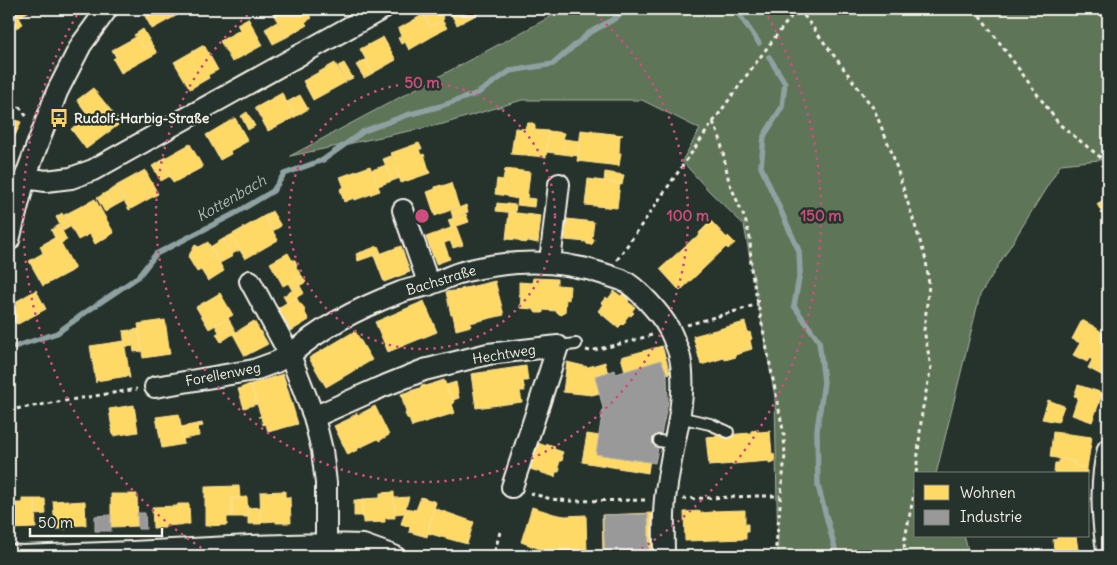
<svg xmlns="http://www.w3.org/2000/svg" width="1117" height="565" font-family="Delius,sans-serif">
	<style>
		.green { fill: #5e7458; stroke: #a9b2a0 }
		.homes { fill: #ffd966; stroke: #fce08d }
		.industry { fill: #999; stroke: #b4b3b1 }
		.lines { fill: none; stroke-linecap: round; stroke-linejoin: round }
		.stream { stroke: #8fa1a1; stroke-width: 5.5 }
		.lane-casing { stroke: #f4f1e8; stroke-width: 14 }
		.street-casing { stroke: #f4f1e8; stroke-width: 24 }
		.path { stroke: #f4f1e8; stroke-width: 3; stroke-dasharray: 4 4; stroke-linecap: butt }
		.lane { stroke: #26332d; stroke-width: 10 }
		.street { stroke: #26332d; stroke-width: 20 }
		.ring { fill: none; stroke: #ce4e7e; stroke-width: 2.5; stroke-dasharray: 2.5 5 }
		.labels { text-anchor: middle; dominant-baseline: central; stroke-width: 5; stroke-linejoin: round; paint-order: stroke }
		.poi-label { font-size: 14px; font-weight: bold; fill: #f4f1e8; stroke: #26332d; text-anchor: start }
		.street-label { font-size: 14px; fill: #f4f1e8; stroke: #26332d }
		.water-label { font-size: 15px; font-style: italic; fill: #b1bbb9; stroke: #26332d }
		.centre { fill: #ce4e7e; stroke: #26332d; stroke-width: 2.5 }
		.ring-label { font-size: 15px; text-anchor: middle; font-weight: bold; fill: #ce4e7e; stroke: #26332d; stroke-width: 5; stroke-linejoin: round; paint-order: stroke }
	</style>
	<rect width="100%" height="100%" fill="#26332d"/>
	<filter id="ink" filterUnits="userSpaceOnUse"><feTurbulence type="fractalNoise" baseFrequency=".02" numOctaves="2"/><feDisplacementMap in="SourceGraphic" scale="10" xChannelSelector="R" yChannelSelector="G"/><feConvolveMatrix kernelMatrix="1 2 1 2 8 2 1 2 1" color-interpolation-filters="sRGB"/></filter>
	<g filter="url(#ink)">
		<path class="green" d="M565 9H1108V159L1061 164 980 295 936 474H916V536H964L970 556H778L775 397 744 225 708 190 682 161 700 129 642 100H522L443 124 290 156Z"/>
		<path class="homes" d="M9 9H33L19 17 23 24 16 28 13 24 9 26Z
			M141 9H184L185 11 152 29Z
			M270 9H306L312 18 305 22 307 25 287 37Z
			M433 9H439L444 19 430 27 424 14Z
			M448 9H488L457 25Z
			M424 14 430 27 442 20 447 28 409 50 405 42 401 44 398 38 401 36 398 29Z
			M248 18 263 45 232 62 220 41 240 30 237 24Z
			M277 22 287 37 273 44 265 29Z
			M143 29 151 43 143 48 134 35Z
			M136 37 143 48 151 43 157 53 121 73 113 59 116 57 112 50Z
			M383 37 396 60 373 73 360 49Z
			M204 45 218 70 208 75 209 78 190 89 174 62Z
			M366 59 373 73 364 78 356 65Z
			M335 63 346 82 313 100 303 81Z
			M344 63 353 78 346 81 338 66Z
			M93 88 121 123 86 149 71 129 88 115 77 100Z
			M282 93 295 117 268 131 255 108Z
			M300 95 308 109 295 117 287 102Z
			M247 112 255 126 248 130 241 116Z
			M9 117 21 122 15 136 9 134Z
			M235 118 248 141 230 151 231 154 220 160 206 135Z
			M528 123H533L535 126V130L549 131 546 157 511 154 515 128 525 129 526 125Z
			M581 130 589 131 592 130 596 132 623 135 620 136 619 153H621L619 166 577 161Z
			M549 131 564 133 562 154 546 152Z
			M564 139 579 141 578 156 562 154Z
			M419 143 422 149H419L421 155 424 154 430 173 401 183 391 153Z
			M190 144 203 167 173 183 161 160Z
			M391 156 400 178 392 181 383 159Z
			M161 161 170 176 161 181 152 166Z
			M386 165 392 181 378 186 372 170Z
			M370 166 380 191 355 200 354 198 344 202 340 189 344 187 340 177Z
			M505 169 530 172 527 198 535 199 534 207 517 205 518 199 507 197V196L495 194 497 179 503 180Z
			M145 170 158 194 129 210 116 186Z
			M605 172 624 175 622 185 604 181Z
			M588 179 620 183 617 208 585 205Z
			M451 183 459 207 435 216 427 192 435 189V187L441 185 442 186Z
			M116 187 124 201 113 207 105 193Z
			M105 193 113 207 105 212 97 198Z
			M1108 197V224L1097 204Z
			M95 199 114 233 95 244 90 234 78 240 64 215Z
			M497 203 516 205 515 213 496 211Z
			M466 205 468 212 453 218 451 211Z
			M272 211 281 226 273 231 264 216Z
			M509 212 541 216 538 243 528 241 526 243 520 242 518 240 506 239Z
			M62 213 70 227 63 231 56 217Z
			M466 214 469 222 451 228 448 220Z
			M264 216 278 240 245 259 231 235Z
			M567 219 594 222 592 238 594 239 593 243 591 245 587 244 586 242 565 240Z
			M711 221 727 238 728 236 735 243 728 249 726 247 680 291 660 269 694 238 695 239 700 235 699 233Z
			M59 225 67 240 61 243V242L59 243 56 237 55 238 51 230Z
			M456 226 463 245 453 248 450 241 444 243 450 259 436 264 426 237Z
			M231 235 240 250 232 254 223 239Z
			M56 237 59 243 61 242V243L75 269 43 286 29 261 43 253 40 246Z
			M223 239 233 256 220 263 210 247Z
			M208 242 224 271 208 281 201 270 197 272 188 257 195 245 199 247Z
			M378 246 381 253 358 261 356 254Z
			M401 246 410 272 384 282 374 256Z
			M288 253 292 260H295L297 264 296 267 302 276 283 286 270 263Z
			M302 276 306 282 292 290 288 283Z
			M533 278 557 279V285L570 286 569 300 566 299 565 312 562 315 559 314 556 311 543 310V313H536L533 309 520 308 521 296H519V282L532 283Z
			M495 281 504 315 470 323 471 326 456 330 453 315H451L446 292 461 290V289Z
			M300 286 304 293 287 303 283 296Z
			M36 290 46 309 18 324 15 323 13 320 17 301Z
			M614 291 621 296 623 294 629 300 628 302 635 307 632 311 634 313 631 316 629 315 625 320 626 322 623 325 622 324 618 328 598 311 603 304 601 303 606 297 608 299Z
			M220 293 233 315 209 329 196 307Z
			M296 297 300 304 302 305 305 309 304 311 309 320 291 331 278 308Z
			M424 301 437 332 388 352 375 322Z
			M228 318 232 325 219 332 215 325Z
			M165 320 170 354 143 358 138 324Z
			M1082 320 1095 327 1108 337V370L1105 377 1088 368 1092 360 1090 358 1087 362 1073 355 1080 343 1072 339Z
			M254 321 268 344 245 356 233 334Z
			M745 322 748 333 750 332 752 339 750 340 752 349 742 352V353L736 355V357L725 360 724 358 701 365 693 336Z
			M232 325 236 332 221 342 216 334Z
			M139 329 142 351 134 352 131 330Z
			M130 330 133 346 125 347 123 331Z
			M355 331 372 360 326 387 309 358Z
			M124 341 130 378H129L128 376 96 381V383L90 346Z
			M662 346 670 373 629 385 621 357Z
			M567 362 588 367 605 362 612 390 592 395 563 392Z
			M526 366 528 381H523L525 391H520L522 402 476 408 471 374Z
			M283 374 298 424 268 432 266 424 263 425 261 417H258L261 416 257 404 256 400 253 401 256 400 251 385H248Z
			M444 380 451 397 453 398 454 402 452 404 455 413 412 426V427L409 419 407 418 405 414 406 412 401 394 420 388V387L424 385 426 386Z
			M456 382 459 398 453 400V398L451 397 446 385Z
			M248 385H251L256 400 253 401 256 400 257 404 244 408 238 389Z
			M1078 385 1103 393 1092 422 1072 415 1078 397 1074 396Z
			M1048 400 1064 406 1058 422 1042 419Z
			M134 405 138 432 113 436 109 409Z
			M375 406 389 435 379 441 378 439 357 449 358 451 357 450 348 455 334 426 351 418V417L357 413 358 415Z
			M179 414 184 444 162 448 156 417Z
			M202 423 203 426 198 427 199 436 183 439 181 427Z
			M758 430 759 432 770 431 772 454H774L775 462 769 463V461L709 466 706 437 717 436V434L724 433 725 435 751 433V431Z
			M1053 432 1092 437 1087 468 1074 465V461L1050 457Z
			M587 434 652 444 648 473 582 462Z
			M538 443 546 446 547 444 555 446 554 449 563 452 561 457H563L562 461H560L558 468H560L559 472H556L555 477 530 469 532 460H530L532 453H534Z
			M1059 459 1074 461V465L1087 468V474H1057L1054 473 1055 463H1059Z
			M239 486 240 498H232V517H227V525L205 526V487Z
			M285 491V497H290L291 523H276V521L262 522 261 524 260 492Z
			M394 492 395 518H385V522L363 523 362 499 380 498V493Z
			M111 494H137L138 526 111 527Z
			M247 497 248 517H232V498Z
			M409 497 404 513 395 514 394 498Z
			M421 497 436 502 427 537 409 532 410 527 401 524 406 508 416 510Z
			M22 499H35L36 528 9 529V503H22Z
			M35 499H45L46 514 35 515Z
			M68 500V502L85 501 86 525 66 526V529H55L53 501Z
			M354 500H362L363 516H354Z
			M178 504H189L190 524 165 526V528H153L152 507 177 506Z
			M260 507 261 524H248V508Z
			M532 507 554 514 565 516 586 515 587 552 559 553 548 552 521 542Z
			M434 508 474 522 467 544 427 533Z
			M745 510V524H748V532H746V539L685 541 684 512 700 511V513L713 512 712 511Z
			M653 513 654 550 603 552 602 515Z
			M1057 536H1076L1079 556H1041L1040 552 1054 550 1053 540 1057 539Z"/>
		<path class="industry" d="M661 360 667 374 668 402 655 463 596 454 603 408 595 376 615 370 616 374Z
			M137 513H145L146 529H138Z
			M648 514 649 556H605L603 515Z
			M111 515V531H95V516Z"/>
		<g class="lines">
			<path class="stream" d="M736 9 743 20 759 43
				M769 57 785 83 782 107 764 136 761 167 799 251 800 272 794 306 819 341 824 382 817 430 818 486 837 556
				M14 347 57 333 86 312 138 277 156 254 234 214 273 191 284 174 323 160 364 131 407 115 441 106 478 93 510 71 553 64 589 33 614 19 627 9"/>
			<g class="lane-casing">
				<path id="lane" d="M558 346 576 344
					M679 417 710 424 728 432
					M659 441 674 443"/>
			</g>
			<g class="street-casing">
				<path id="street" d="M25 178 46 181 71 178 93 170 382 9
					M403 210 429 285
					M9 240 25 178 57 92 81 45 107 9
					M550 262 559 184
					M155 387 254 370 276 362 290 355 250 281
					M314 417 379 388 424 370 488 354 558 346 512 487
					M326 544V483L322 450 314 417 290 355C322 326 361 307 401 292 409 289 418 288 427 285 440 282 452 274 466 271 511 260 559 259 604 274 610 276 616 278 622 280 637 287 661 314 669 329 673 336 676 345 679 353 685 377 682 401 678 425 673 449 668 474 665 499 663 518 664 537 664 556
					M9 555 22 556 132 552 250 546 326 544 363 545 394 556
					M1108 556C1102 521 1099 484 1108 449"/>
			</g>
			<path class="path" d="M799 9 874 109 892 153 926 260 929 285 924 330 931 367 922 412 916 474
				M975 9 1059 124 1099 156 1108 168
				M9 94 28 118
				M713 122 720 138 729 182 745 219 750 238 751 269 784 435 785 455 775 556
				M617 260C676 176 733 90 797 9
				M687 325 736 311 758 304
				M586 350 590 351 624 343 652 335
				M9 410 137 389
				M530 493 551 499 570 501 647 500
				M683 499 757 496H780
				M500 532 494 554 503 556
				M905 556 904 543 913 499 916 476"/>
			<use href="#lane" class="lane"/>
			<use href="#street" class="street"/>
		</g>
	</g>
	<g class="ring">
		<circle cx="422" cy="216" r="133"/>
		<path d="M589 9A266 266 0 1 1 255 9"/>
		<path d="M214 556A399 399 0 0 1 80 10M764 10A399 399 0 0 1 630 556"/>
	</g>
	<defs>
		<g id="bus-bare" transform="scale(1.5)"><path d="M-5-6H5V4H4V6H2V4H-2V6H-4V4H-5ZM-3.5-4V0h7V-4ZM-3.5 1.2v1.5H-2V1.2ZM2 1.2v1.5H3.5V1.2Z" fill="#ffd166" stroke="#26332d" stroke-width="2.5" paint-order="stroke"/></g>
	</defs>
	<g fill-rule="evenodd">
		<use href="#bus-bare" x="59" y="118"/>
	</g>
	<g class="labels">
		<g class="poi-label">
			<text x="74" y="118">Rudolf-Harbig-Straße</text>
		</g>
		<g class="street-label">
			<text transform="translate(441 280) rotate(-17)">Bachstraße</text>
			<text transform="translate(504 354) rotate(-9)">Hechtweg</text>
			<text transform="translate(223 374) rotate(-11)">Forellenweg</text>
		</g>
		<g class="water-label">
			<text transform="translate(231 198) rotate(-30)">Kottenbach</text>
		</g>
	</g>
	<circle cx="422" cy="216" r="8" class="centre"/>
	<g class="ring-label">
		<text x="422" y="88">50 m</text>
		<text x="688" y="221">100 m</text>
		<text x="821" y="221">150 m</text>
	</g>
	<rect width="1117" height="565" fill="none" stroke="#26332d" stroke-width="30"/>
	<rect x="15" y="15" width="1087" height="535" fill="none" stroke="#f4f1e8" stroke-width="2" filter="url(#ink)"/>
	<rect x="914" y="472" width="175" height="65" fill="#26332d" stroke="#787f78"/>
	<rect x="924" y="485" width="25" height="15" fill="#ffd966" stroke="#787f78"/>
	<text x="960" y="498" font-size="15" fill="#f4f1e8">Wohnen</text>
	<rect x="924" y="510" width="25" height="15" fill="#999999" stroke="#787f78"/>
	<text x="960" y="522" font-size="15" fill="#f4f1e8">Industrie</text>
	<path d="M30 528v8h132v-8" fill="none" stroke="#f4f1e8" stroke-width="2.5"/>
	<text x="38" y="528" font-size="15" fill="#f4f1e8" stroke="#26332d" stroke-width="4" paint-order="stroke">50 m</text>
</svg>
